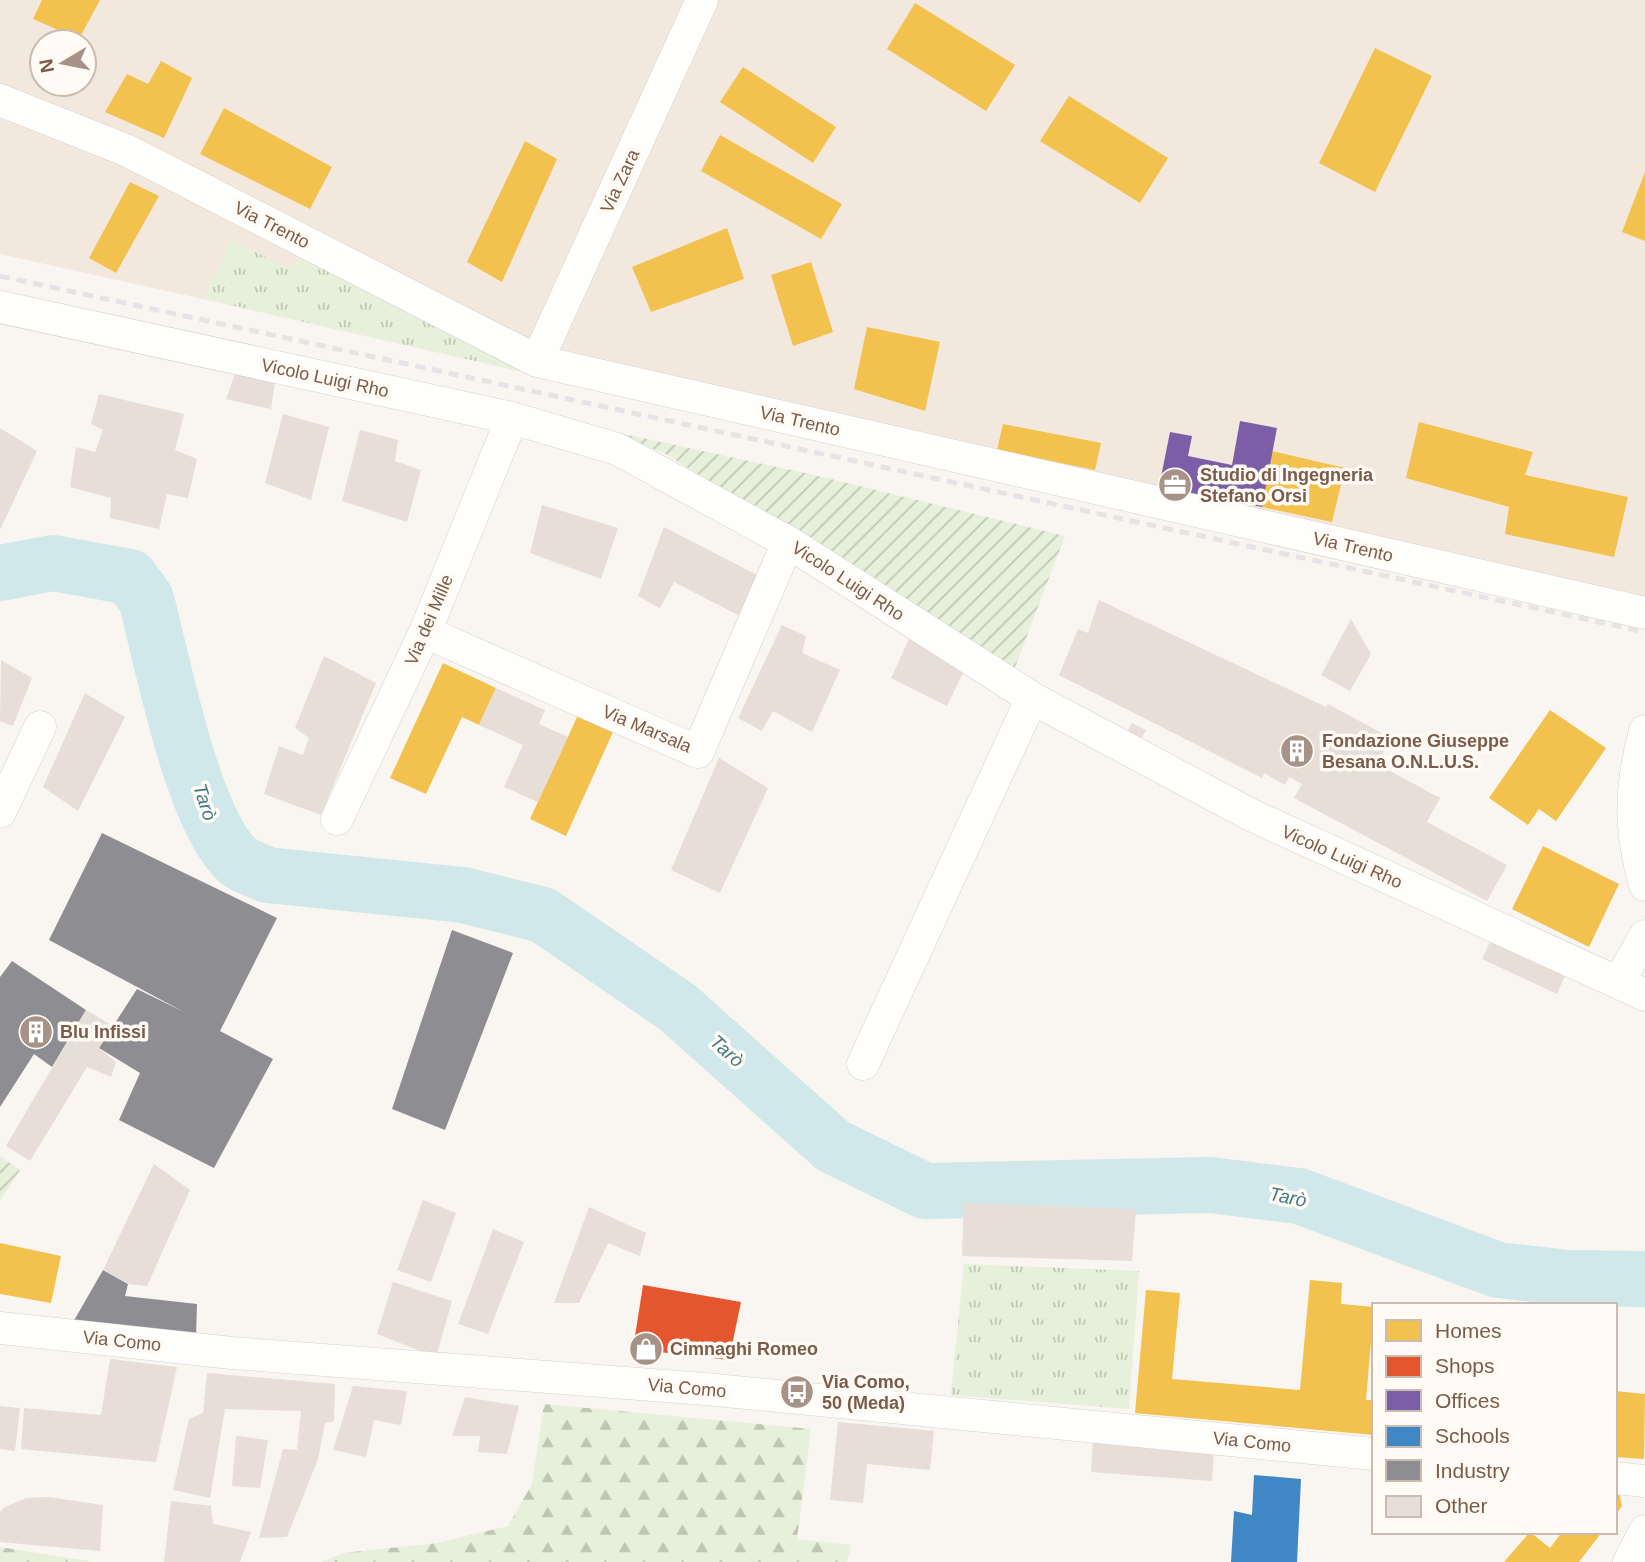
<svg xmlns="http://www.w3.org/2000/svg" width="1645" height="1562" font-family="Helvetica,sans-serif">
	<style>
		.residential { fill: #f2e8de; fill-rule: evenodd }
		.grass { fill: url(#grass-tufts) }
		.forest { fill: url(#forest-firs) }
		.garden { fill: url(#garden-furrows) }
		.homes { fill: #f2c14e }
		.shops { fill: #e4572e }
		.offices { fill: #7b5ea7 }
		.schools { fill: #3f88c5 }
		.industry { fill: #8d8d92 }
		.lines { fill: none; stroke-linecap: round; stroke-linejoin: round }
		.river { stroke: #d0e8ea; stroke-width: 56 }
		.building { fill: #e6ded7 }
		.minor-casing { stroke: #d7d1cb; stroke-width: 33 }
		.minor { stroke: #fefefd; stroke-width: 32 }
		.rail { stroke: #e6e3e7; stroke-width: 5; stroke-dasharray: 10 7; stroke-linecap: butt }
		.labels { text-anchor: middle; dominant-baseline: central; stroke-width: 7; stroke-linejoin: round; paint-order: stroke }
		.street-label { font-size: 18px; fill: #7a5c4d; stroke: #fffaf3 }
		.poi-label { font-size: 18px; font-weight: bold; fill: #7a5c4d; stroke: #fffaf3; text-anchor: start }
		.water-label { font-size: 19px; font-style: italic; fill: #437c86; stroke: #fffaf3 }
	</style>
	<defs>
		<pattern id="grass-tufts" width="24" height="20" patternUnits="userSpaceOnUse" patternTransform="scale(1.75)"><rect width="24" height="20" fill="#e7f0db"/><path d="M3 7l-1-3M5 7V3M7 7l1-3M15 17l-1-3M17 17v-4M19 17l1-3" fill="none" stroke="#c0c6b4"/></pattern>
		<pattern id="forest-firs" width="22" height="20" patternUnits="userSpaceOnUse" patternTransform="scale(1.75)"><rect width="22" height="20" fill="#e7f0db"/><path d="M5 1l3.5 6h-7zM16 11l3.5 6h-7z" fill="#c0c6b4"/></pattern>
		<pattern id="garden-furrows" width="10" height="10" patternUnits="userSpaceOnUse" patternTransform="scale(1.75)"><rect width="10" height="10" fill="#e7f0db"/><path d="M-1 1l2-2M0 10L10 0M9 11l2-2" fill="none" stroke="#c0c6b4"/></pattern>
	</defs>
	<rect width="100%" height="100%" fill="#f9f5f0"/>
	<path class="residential" d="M0 0H1645V622L527 373 289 270 232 240 203 299 0 254ZM42 42H84V84H42Z"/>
	<path class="grass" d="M232 240 289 269 302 256 527 373 203 299Z
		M964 1264 1139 1271 1129 1409 951 1395Z"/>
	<path class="forest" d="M544 1404 811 1429 797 1539 851 1545 847 1562H322L343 1553 437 1543 508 1526 532 1484Z
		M0 1547 95 1562H0Z"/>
	<path class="garden" d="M605 430 810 474 1065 536 1014 670 664 453Z
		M0 1156 20 1170 0 1201Z"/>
	<path class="homes" d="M42 0H100L79 39 33 19Z
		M915 3 1015 65 986 111 887 49Z
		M1375 48 1432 76 1375 192 1319 163Z
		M161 61 192 78 164 138 105 112 127 74 148 84Z
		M743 67 836 127 813 163 720 102Z
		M1069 96 1168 158 1140 203 1040 141Z
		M224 108 332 167 310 209 200 154Z
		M720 135 842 204 821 239 701 171Z
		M525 141 557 159 502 282 467 262Z
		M1645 172V241L1622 232Z
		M130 182 159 196 116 273 89 258Z
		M727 228 744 279 651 312 632 267Z
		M811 262 833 332 793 346 771 275Z
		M867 327 940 342 925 411 854 389Z
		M1419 422 1533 452 1525 475 1628 497 1614 557 1505 534 1509 507 1406 478Z
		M1003 424 1101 443 1095 470 997 450Z
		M1272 451 1345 468 1332 522 1262 507Z
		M443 663 496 688 479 725 462 717 426 794 390 778Z
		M1550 710 1606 748 1556 821 1539 809 1528 825 1489 798Z
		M578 715 613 732 566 836 530 819Z
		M1543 846 1619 884 1589 947 1512 909Z
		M0 1243 61 1256 51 1303 0 1294Z
		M1310 1280 1342 1283 1341 1304 1374 1307 1366 1400H1374V1435L1135 1413 1146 1290 1180 1293 1172 1379 1300 1390Z
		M1615 1391 1645 1394 1644 1459 1615 1457Z
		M1615 1492H1619L1622 1506 1615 1516Z
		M1530 1532 1550 1548 1562 1532H1602L1579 1562H1504Z"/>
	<path class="shops" d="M643 1285 741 1302 729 1360 633 1349Z"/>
	<path class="offices" d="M1240 421 1277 428 1262 507 1159 487 1170 432 1192 436 1188 456 1232 465Z"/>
	<path class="schools" d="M1254 1475 1301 1479 1297 1562H1231L1234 1511 1252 1515Z"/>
	<path class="industry" d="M102 833 277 918 220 1031 273 1059 214 1168 119 1120 140 1073 99 1048 137 989 184 1012 49 940Z
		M452 930 513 953 445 1130 392 1109Z
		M12 961 86 1010 52 1067 34 1054 0 1107V977Z
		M103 1270 128 1284 125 1296 197 1304 196 1338 72 1324Z"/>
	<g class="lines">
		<path class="river" d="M0 573 53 563 130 577 146 599C163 663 192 819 238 861 246 867 259 871 267 875L463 895 543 915 677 1007 833 1146 925 1191 1210 1185 1299 1196 1498 1270 1569 1278 1645 1279"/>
	</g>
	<path class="building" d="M236 371 275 382 271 409 226 399Z
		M99 394 184 414 175 450 197 459 188 498 167 494 159 529 110 518 111 498 70 487 76 447 95 452 103 430 91 424Z
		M283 414 329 427 311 500 265 483Z
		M0 428 37 451 0 530Z
		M360 430 398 440 395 461 421 470 407 522 342 501Z
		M542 505 618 528 601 579 530 553Z
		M664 527 761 577 738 615 674 582 660 608 638 596Z
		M1099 600 1326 707 1328 704 1391 738 1377 764 1440 798 1427 822 1507 865 1487 901 1294 798 1302 784 1289 777 1285 785 1264 773 1262 778 1059 675 1078 629 1088 633Z
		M1351 619 1371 654 1350 691 1321 675Z
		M782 625 806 636 802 653 840 670 812 732 773 711 762 731 738 718Z
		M909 639 964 671 947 706 891 678Z
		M324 656 376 683 321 815 264 794 279 746 303 755 309 738 295 728Z
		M1 660 32 678 13 726 0 721Z
		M496 688 545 710 539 724 568 737 538 802 504 787 523 745 479 725Z
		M85 693 125 717 78 811 43 787Z
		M1132 723 1146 730 1140 741 1126 734Z
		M719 758 768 788 720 893 671 870Z
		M1497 927 1571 962 1557 994 1482 959Z
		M86 1010 113 1026 99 1048 116 1062 111 1077 87 1067 30 1161 6 1146Z
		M154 1164 190 1190 147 1286 128 1284 103 1270Z
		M423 1200 456 1213 431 1282 397 1270Z
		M964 1203 1136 1209 1132 1261 962 1256Z
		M589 1207 646 1233 640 1256 608 1243 579 1303H554Z
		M493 1229 524 1242 488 1334 458 1324Z
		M393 1282 452 1301 436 1357 377 1334Z
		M110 1359 177 1367 156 1462 21 1449 24 1408 101 1415Z
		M207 1373 335 1384 334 1421 325 1423 318 1459 287 1537 259 1538 283 1449 297 1450 301 1411 225 1409 210 1498 173 1490 189 1419 203 1413Z
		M353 1386 407 1391 401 1425 374 1420 366 1457 333 1450Z
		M465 1397 519 1406 507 1454 478 1452 480 1436H452Z
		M0 1406 20 1408 15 1451 0 1449Z
		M838 1422 934 1431 930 1470 867 1464 863 1503 830 1500Z
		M1094 1426 1215 1438 1212 1481 1091 1472Z
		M236 1436 268 1440 260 1488 232 1486Z
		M49 1497 103 1505 100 1551 0 1542V1512L5 1507 26 1498Z
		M171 1501 211 1506 213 1524 251 1532 240 1562H164Z"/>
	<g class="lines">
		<g class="minor-casing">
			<path id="minor" d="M0 100 128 151 537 361 1645 613
				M0 307 512 418 617 449 788 542 1032 698 1251 815 1645 995
				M537 361 702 0
				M425 632 698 752 788 542
				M1645 731C1630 788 1629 827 1645 885
				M0 812 40 727
				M337 819 425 632 512 418
				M1619 982 1645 936
				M863 1064 1032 698
				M0 1328 232 1353 705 1389 1374 1454
				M1615 1478 1645 1481
				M1629 1562 1645 1531"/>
		</g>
		<use href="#minor" class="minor"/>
		<path class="rail" d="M0 276 1645 632"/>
	</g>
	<defs>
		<g id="office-disc" transform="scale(1.75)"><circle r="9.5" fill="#a69286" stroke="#fffaf3"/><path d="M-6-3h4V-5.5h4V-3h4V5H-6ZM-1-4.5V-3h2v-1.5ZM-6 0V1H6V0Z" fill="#fff"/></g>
		<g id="building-disc" transform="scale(1.75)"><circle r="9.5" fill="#a69286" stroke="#fffaf3"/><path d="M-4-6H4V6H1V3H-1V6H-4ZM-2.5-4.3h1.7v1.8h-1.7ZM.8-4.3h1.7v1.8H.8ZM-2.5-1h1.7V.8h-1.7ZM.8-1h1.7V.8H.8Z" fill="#fff"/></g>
		<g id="shop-disc" transform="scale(1.75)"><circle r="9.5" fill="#a69286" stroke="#fffaf3"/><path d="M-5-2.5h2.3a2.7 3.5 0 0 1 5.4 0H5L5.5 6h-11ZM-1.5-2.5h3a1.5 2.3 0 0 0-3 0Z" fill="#fff"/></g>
		<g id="bus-disc" transform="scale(1.75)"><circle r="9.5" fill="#a69286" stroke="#fffaf3"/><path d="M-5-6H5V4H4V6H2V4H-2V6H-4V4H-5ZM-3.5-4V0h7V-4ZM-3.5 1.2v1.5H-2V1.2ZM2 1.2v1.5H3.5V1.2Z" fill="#fff"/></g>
	</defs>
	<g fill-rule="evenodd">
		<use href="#office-disc" x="1175" y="485"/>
		<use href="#building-disc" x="1297" y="751"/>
		<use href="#building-disc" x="36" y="1032"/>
		<use href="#shop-disc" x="646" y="1349"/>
		<use href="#bus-disc" x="797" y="1392"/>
	</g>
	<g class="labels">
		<g class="street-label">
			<text transform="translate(620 181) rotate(-65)">Via Zara</text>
			<text transform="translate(272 225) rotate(27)">Via Trento</text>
			<text transform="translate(325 378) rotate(12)">Vicolo Luigi Rho</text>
			<text transform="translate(800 421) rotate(13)">Via Trento</text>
			<text transform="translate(1353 547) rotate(13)">Via Trento</text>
			<text transform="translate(848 581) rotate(33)">Vicolo Luigi Rho</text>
			<text transform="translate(429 620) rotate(-67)">Via dei Mille</text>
			<text transform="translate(647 729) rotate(23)">Via Marsala</text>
			<text transform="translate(1342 857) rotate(24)">Vicolo Luigi Rho</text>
			<text transform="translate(122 1341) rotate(6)">Via Como</text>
			<text transform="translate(687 1388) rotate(5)">Via Como</text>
			<text transform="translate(1252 1442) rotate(6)">Via Como</text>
		</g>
		<g class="poi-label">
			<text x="1200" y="475">Studio di Ingegneria<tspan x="1200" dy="21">Stefano Orsi</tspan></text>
			<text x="1322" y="741">Fondazione Giuseppe<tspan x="1322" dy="21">Besana O.N.L.U.S.</tspan></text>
			<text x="60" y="1032">Blu Infissi</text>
			<text x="670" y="1349">Cimnaghi Romeo</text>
			<text x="822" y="1382">Via Como,<tspan x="822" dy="21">50 (Meda)</tspan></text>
		</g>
		<g class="water-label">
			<text transform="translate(205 802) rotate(72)">Tarò</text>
			<text transform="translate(727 1051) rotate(42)">Tarò</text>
			<text transform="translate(1288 1197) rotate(11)">Tarò</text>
		</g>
	</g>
	<rect x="1372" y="1303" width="245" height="231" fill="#fffaf3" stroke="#cabbb1" stroke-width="2"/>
	<rect x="1386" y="1320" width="35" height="21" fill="#f2c14e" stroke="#cabbb1" stroke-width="2"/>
	<text x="1435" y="1338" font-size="21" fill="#7a5c4d">Homes</text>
	<rect x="1386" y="1356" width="35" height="21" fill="#e4572e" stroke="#cabbb1" stroke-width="2"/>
	<text x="1435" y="1373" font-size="21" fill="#7a5c4d">Shops</text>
	<rect x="1386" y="1390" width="35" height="21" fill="#7b5ea7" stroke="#cabbb1" stroke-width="2"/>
	<text x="1435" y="1408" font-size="21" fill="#7a5c4d">Offices</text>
	<rect x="1386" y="1426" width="35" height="21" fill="#3f88c5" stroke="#cabbb1" stroke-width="2"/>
	<text x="1435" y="1443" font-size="21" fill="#7a5c4d">Schools</text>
	<rect x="1386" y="1460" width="35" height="21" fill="#8d8d92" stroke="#cabbb1" stroke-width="2"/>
	<text x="1435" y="1478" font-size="21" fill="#7a5c4d">Industry</text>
	<rect x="1386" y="1496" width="35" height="21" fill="#e6ded7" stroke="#cabbb1" stroke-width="2"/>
	<text x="1435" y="1513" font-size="21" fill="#7a5c4d">Other</text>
	<g transform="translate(63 63) rotate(260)"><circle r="33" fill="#fffaf3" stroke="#cabbb1" stroke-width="2"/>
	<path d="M0-5L12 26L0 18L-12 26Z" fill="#a69286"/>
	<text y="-10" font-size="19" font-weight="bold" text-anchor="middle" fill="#7a5c4d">N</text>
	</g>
</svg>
